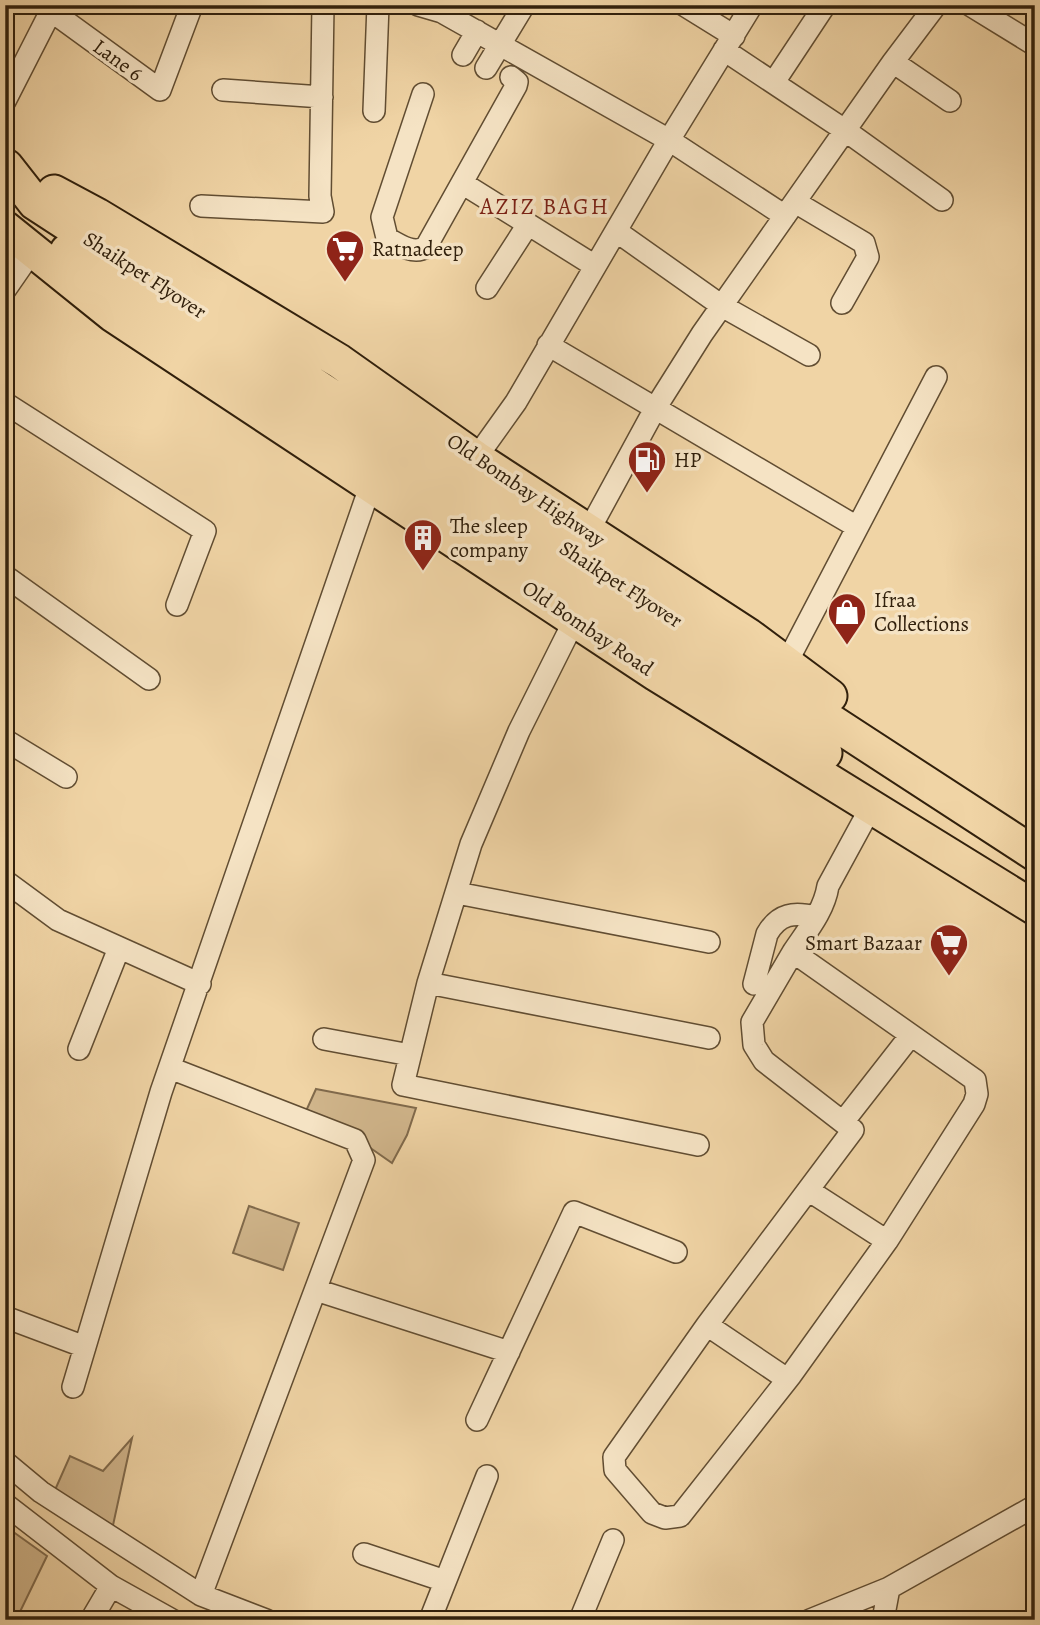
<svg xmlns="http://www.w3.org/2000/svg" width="1040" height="1625" font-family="Alegreya,serif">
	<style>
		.green { fill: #d0b58b; stroke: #806a4c; stroke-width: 2 }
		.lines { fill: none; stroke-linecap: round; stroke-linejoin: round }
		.minor-casing { stroke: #614d32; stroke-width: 24 }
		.primary-casing { stroke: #31200c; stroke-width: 37 }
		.minor { stroke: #f5e3c4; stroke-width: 21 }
		.primary { stroke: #f0d4a5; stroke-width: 33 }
		.labels { text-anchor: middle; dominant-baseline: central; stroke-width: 7; stroke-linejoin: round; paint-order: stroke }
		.street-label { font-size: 21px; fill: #31200c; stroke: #f5e3c4 }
		.poi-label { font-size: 21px; fill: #31200c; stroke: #f5e3c4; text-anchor: start }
		.neighbourhood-label { font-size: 23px; letter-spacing: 2px; fill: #7a1f14; stroke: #f5e3c4 }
	</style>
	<rect width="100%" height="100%" fill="#f0d4a5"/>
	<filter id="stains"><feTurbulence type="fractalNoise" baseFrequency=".00286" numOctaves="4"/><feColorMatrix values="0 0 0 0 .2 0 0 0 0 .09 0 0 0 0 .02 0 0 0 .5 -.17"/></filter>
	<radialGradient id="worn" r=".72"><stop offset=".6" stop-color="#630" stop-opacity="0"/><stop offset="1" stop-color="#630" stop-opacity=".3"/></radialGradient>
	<path class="green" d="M316 1089 416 1108 407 1135 392 1163 349 1133 306 1111Z
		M249 1206 299 1223 283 1270 233 1253Z
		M132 1438 110 1539 51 1499 70 1456 103 1471Z
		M5 1526 47 1556 16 1620H5Z"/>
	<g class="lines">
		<g class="minor-casing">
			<path id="minor" d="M43 5 160 90 192 5
				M418 5 442 12 669 140 785 216
				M684 5 734 36
				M970 5 1035 45
				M724 50 846 131 942 200
				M463 55 477 31
				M893 62 950 101
				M486 68 524 5
				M774 82 825 5
				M223 90 322 97
				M423 94 382 217 387 238C399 245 414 255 426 247L516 86 517 82 511 77
				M5 101 54 5
				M374 111 378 5
				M462 183 595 266
				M795 202 864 243 868 257 842 303
				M201 206 323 212 320 196 323 5
				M616 231 722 306 809 355
				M487 288 527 226
				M5 290 32 251
				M548 345 857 527
				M5 403 205 531 177 605
				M476 458 516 402 669 140 752 5
				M588 532 656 407 702 334 893 62 936 5
				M5 576 149 679
				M575 619 519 731 471 844 428 983 403 1085 698 1145
				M786 664 936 377
				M5 740 66 777
				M5 881 58 920 200 984
				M457 893 709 942
				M428 983 709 1038
				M754 984 767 934C779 913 794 912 816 917
				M324 1039 410 1055
				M79 1049 119 948
				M170 1068 355 1140 364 1160 201 1595
				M843 1122 911 1035
				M808 1190 887 1241
				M316 1290 509 1352
				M5 1317 85 1347
				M707 1325 853 1130 764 1061 754 1045 752 1022 793 952
				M781 1375 707 1325 614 1457 615 1470 652 1513 665 1518 680 1516 791 1375 887 1241 974 1104 977 1094 975 1080 793 952C807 931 824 911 828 886L871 807
				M73 1387 161 1092 371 484
				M477 1420 574 1212 676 1252
				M5 1462 41 1492 201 1595 266 1620
				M5 1504 111 1586 172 1620
				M364 1554 445 1581
				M91 1620 111 1586
				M430 1620 487 1476
				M580 1620 613 1540
				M810 1620 889 1588
				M883 1620 889 1588 1035 1506"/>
		</g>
		<g class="primary-casing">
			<path id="primary" d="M6 166 35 203 1035 854
				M54 192 97 215 339 361 476 458 748 635 830 696
				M5 228 113 315 656 674 1035 908
				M67 251 285 400 825 753"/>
		</g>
		<use href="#minor" class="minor"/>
		<use href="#primary" class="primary"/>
	</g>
	<defs>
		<g id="supermarket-pin" transform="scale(2.0125)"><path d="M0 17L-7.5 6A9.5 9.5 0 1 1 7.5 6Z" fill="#8f2418" stroke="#f5e3c4"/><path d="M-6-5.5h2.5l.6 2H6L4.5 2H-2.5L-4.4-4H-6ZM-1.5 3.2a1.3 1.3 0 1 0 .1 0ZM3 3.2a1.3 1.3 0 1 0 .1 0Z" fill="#fff"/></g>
		<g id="fuel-pin" transform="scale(2.0125)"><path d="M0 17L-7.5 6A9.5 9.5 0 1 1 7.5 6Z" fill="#8f2418" stroke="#f5e3c4"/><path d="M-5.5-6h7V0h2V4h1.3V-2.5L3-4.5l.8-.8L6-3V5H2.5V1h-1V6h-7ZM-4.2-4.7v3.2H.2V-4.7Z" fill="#fff"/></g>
		<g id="building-pin" transform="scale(2.0125)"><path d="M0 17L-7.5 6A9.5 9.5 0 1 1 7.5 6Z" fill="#8f2418" stroke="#f5e3c4"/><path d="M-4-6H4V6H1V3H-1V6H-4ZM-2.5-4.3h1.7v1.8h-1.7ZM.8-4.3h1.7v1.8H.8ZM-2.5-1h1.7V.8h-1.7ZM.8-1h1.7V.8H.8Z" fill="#fff"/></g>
		<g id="shop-pin" transform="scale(2.0125)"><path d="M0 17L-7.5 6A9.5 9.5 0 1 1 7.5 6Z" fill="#8f2418" stroke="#f5e3c4"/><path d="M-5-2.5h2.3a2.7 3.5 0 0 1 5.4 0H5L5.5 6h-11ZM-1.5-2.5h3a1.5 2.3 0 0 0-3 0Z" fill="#fff"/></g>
	</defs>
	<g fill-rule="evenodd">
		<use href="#supermarket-pin" x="345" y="249"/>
		<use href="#fuel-pin" x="647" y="460"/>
		<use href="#building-pin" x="423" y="538"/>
		<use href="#shop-pin" x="847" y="612"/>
		<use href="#supermarket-pin" x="949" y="943"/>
	</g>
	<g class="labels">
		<g class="street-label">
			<text transform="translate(118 60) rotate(36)">Lane 6</text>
			<text transform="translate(145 275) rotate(33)">Shaikpet Flyover</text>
			<text transform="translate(526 490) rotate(34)">Old Bombay Highway</text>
			<text transform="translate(621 584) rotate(33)">Shaikpet Flyover</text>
			<text transform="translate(588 628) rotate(34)">Old Bombay Road</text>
		</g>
		<g class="poi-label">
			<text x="372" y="249">Ratnadeep</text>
			<text x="674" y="460">HP</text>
			<text x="450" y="526">The sleep<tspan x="450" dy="24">company</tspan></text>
			<text x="874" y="600">Ifraa<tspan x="874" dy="24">Collections</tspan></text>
			<text x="922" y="943" text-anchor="end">Smart Bazaar</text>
		</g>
		<g class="neighbourhood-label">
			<text x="545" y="206">AZIZ BAGH</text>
		</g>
	</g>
	<rect width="1040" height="1625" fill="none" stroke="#f0d4a5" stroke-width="28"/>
	<rect x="7" y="7" width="1026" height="1611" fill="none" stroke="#31200c" stroke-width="3.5"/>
	<rect x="14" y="14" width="1012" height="1597" fill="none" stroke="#31200c" stroke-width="2"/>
	<rect width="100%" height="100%" filter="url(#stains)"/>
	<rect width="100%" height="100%" fill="url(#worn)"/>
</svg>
